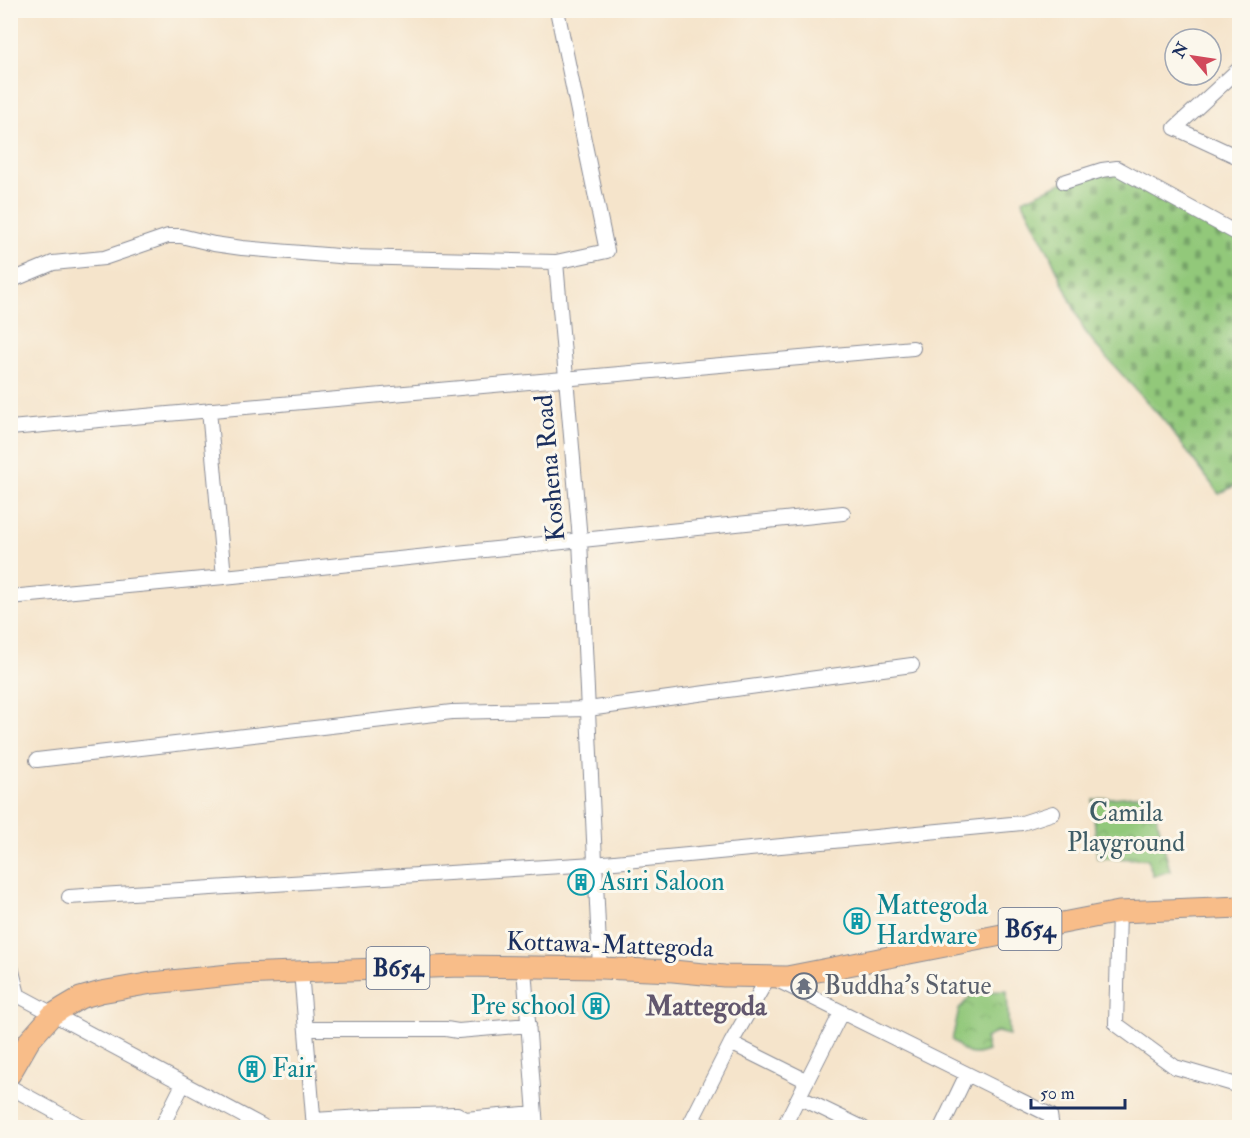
<svg xmlns="http://www.w3.org/2000/svg" width="1250" height="1138" font-family="'IM FELL Double Pica',serif">
	<style>
		.cemetery { fill: url(#cemetery-stones); stroke: #567c6c; stroke-width: 1.5 }
		.park { fill: url(#park-crowns); stroke: #567c6c; stroke-width: 1.5 }
		.lines { fill: none; stroke-linecap: round; stroke-linejoin: round }
		.minor-casing { stroke: #888a94; stroke-width: 16 }
		.primary-casing { stroke: #888a94; stroke-width: 23 }
		.minor { stroke: #fff; stroke-width: 14 }
		.primary { stroke: #f8bd89; stroke-width: 21 }
		.labels { text-anchor: middle; dominant-baseline: central; stroke-width: 6; stroke-linejoin: round; paint-order: stroke }
		.shield { fill: #fbf7ec; stroke: #5e6b89; stroke-width: 1.5 }
		.shield-label { font-size: 24px; font-weight: bold; fill: #1b2f5e }
		.street-label { font-size: 26px; fill: #1b2f5e; stroke: #fbf7ec }
		.park-label { font-size: 26px; fill: #3f5d66; stroke: #fbf7ec }
		.culture-label { font-size: 26px; fill: #0d838f; stroke: #fbf7ec; text-anchor: start }
		.worship-label { font-size: 26px; fill: #5b616d; stroke: #fbf7ec; text-anchor: start }
		.quarter-label { font-size: 28px; font-weight: bold; fill: #62576e; stroke: #fbf7ec }
	</style>
	<defs>
		<pattern id="cemetery-stones" width="16" height="16" patternUnits="userSpaceOnUse" patternTransform="scale(1.5)"><rect width="16" height="16" fill="#92c87a"/><path d="M2 7V4a2 2 0 0 1 4 0v3zM10 15v-3a2 2 0 0 1 4 0v3z" fill="#76a367"/></pattern>
		<pattern id="park-crowns" width="20" height="18" patternUnits="userSpaceOnUse" patternTransform="scale(1.5)"><rect width="20" height="18" fill="#92c87a"/><path d="M2 6a3 3 0 1 1 6 0M12 15a3 3 0 1 1 6 0" fill="none" stroke="#76a367"/></pattern>
	</defs>
	<rect width="100%" height="100%" fill="#fbf7ec"/>
	<filter id="ink" filterUnits="userSpaceOnUse"><feTurbulence type="fractalNoise" baseFrequency=".0167" numOctaves="2"/><feDisplacementMap in="SourceGraphic" scale="12" xChannelSelector="R" yChannelSelector="G"/><feConvolveMatrix kernelMatrix="1 2 1 2 8 2 1 2 1" color-interpolation-filters="sRGB"/></filter>
	<filter id="wash" filterUnits="userSpaceOnUse"><feTurbulence type="fractalNoise" baseFrequency=".008" numOctaves="4" result="noise"/><feDisplacementMap in="SourceGraphic" scale="24" xChannelSelector="R" yChannelSelector="G"/><feGaussianBlur stdDeviation="1.35" result="paint"/><feColorMatrix in="noise" values="0 0 0 0 0 0 0 0 0 0 0 0 0 0 0 0 0 1.4 0 .05"/><feComposite in="paint" operator="in"/></filter>
	<g filter="url(#wash)">
		<rect width="100%" height="100%" fill="#f5e4cb"/>
		<path class="cemetery" d="M1117 168 1239 235 1240 480 1236 485 1219 494 1165 422 1098 348 1084 330 1049 253 1022 200 1064 182Z"/>
		<path class="park" d="M1151 794 1170 871 1153 876 1148 859 1097 858 1093 800Z
			M1007 991 1009 1035 997 1032 985 1038 988 1051C970 1058 965 1053 952 1040L959 1009 974 992Z"/>
	</g>
	<g filter="url(#ink)">
		<g class="lines">
			<g class="minor-casing">
				<path id="minor" d="M557 10 607 251 556 262 580 540 600 968
					M1240 68 1175 128 1240 158
					M1064 182 1102 170 1117 168 1240 235
					M10 281 53 263 104 258 168 236H181L214 244 242 248 350 257 556 262
					M209 410 224 577
					M10 428 913 348
					M10 597 224 577 843 513
					M37 760 452 712 588 709 912 665
					M69 897 594 864 1022 823 1053 813
					M1119 912 1116 1024 1175 1067 1240 1086
					M10 963 18 995
					M524 968 536 1128
					M301 971 314 1128
					M10 991 266 1128
					M306 1029H446L458 1031 529 1025
					M731 1043 807 1081
					M10 1087 85 1128
					M799 1097 863 1128
					M314 1120 379 1116 457 1114 465 1119 535 1113
					M692 1120 707 1128
					M161 1128 183 1084
					M688 1128 731 1043 769 976 1050 1115 1052 1128
					M783 1128 841 1013
					M941 1128 967 1074"/>
			</g>
			<g class="primary-casing">
				<path id="primary" d="M10 1074 29 1041 52 1015 63 1008 80 998 101 992 152 983 239 974 460 966 600 968 673 971 724 976 787 977 1119 912 1240 907"/>
			</g>
			<use href="#minor" class="minor"/>
			<use href="#primary" class="primary"/>
		</g>
	</g>
	<defs>
		<g id="building-ring" transform="scale(1.35)"><circle r="9.5" fill="#fbf7ec" stroke="#0f9aa8" stroke-width="1.5"/><path d="M-4-6H4V6H1V3H-1V6H-4ZM-2.5-4.3h1.7v1.8h-1.7ZM.8-4.3h1.7v1.8H.8ZM-2.5-1h1.7V.8h-1.7ZM.8-1h1.7V.8H.8Z" fill="#0f9aa8"/></g>
		<g id="temple-ring" transform="scale(1.35)"><circle r="9.5" fill="#fbf7ec" stroke="#6b7280" stroke-width="1.5"/><path d="M0-6L5-2H3V0L6.5 2.5H4V6H1.5V3h-3V6H-4V2.5H-6.5L-3 0V-2H-5Z" fill="#6b7280"/></g>
	</defs>
	<g fill-rule="evenodd">
		<use href="#building-ring" x="581" y="882"/>
		<use href="#building-ring" x="857" y="921"/>
		<use href="#temple-ring" x="804" y="986"/>
		<use href="#building-ring" x="596" y="1006"/>
		<use href="#building-ring" x="252" y="1069"/>
	</g>
	<g class="labels">
		<g class="shield">
			<rect x="998.5" y="908" width="63" height="42" rx="4.5"/>
			<rect x="366.5" y="947" width="63" height="42" rx="4.5"/>
		</g>
		<g class="shield-label">
			<text x="1030" y="929">B654</text>
			<text x="398" y="968">B654</text>
		</g>
		<g class="street-label">
			<text transform="translate(550 468) rotate(-95)">Koshena Road</text>
			<text transform="translate(610 945) rotate(2)">Kottawa-Mattegoda</text>
		</g>
		<g class="park-label">
			<text x="1126" y="813">Camila<tspan x="1126" dy="30">Playground</tspan></text>
		</g>
		<g class="culture-label">
			<text x="600" y="882">Asiri Saloon</text>
			<text x="876" y="906">Mattegoda<tspan x="876" dy="30">Hardware</tspan></text>
			<text x="576" y="1006" text-anchor="end">Pre school</text>
			<text x="272" y="1069">Fair</text>
		</g>
		<g class="worship-label">
			<text x="824" y="986">Buddha's Statue</text>
		</g>
		<g class="quarter-label">
			<text x="706" y="1006">Mattegoda</text>
		</g>
	</g>
	<rect width="1250" height="1138" fill="none" stroke="#fbf7ec" stroke-width="36"/>
	<g transform="translate(1193 57) rotate(299)"><circle r="28" fill="#fbf7ec" stroke="#a1a7b3" stroke-width="1.5"/>
	<path d="M0-4.5L10 22L0 15L-10 22Z" fill="#d1495b"/>
	<text y="-9" font-size="16" font-weight="bold" text-anchor="middle" fill="#1b2f5e">N</text>
	</g>
	<path d="M1031 1099v9h94v-9" fill="none" stroke="#1b2f5e" stroke-width="3"/>
	<text x="1040" y="1099" font-size="18" fill="#1b2f5e" stroke="#fbf7ec" stroke-width="4.5" paint-order="stroke">50 m</text>
</svg>
